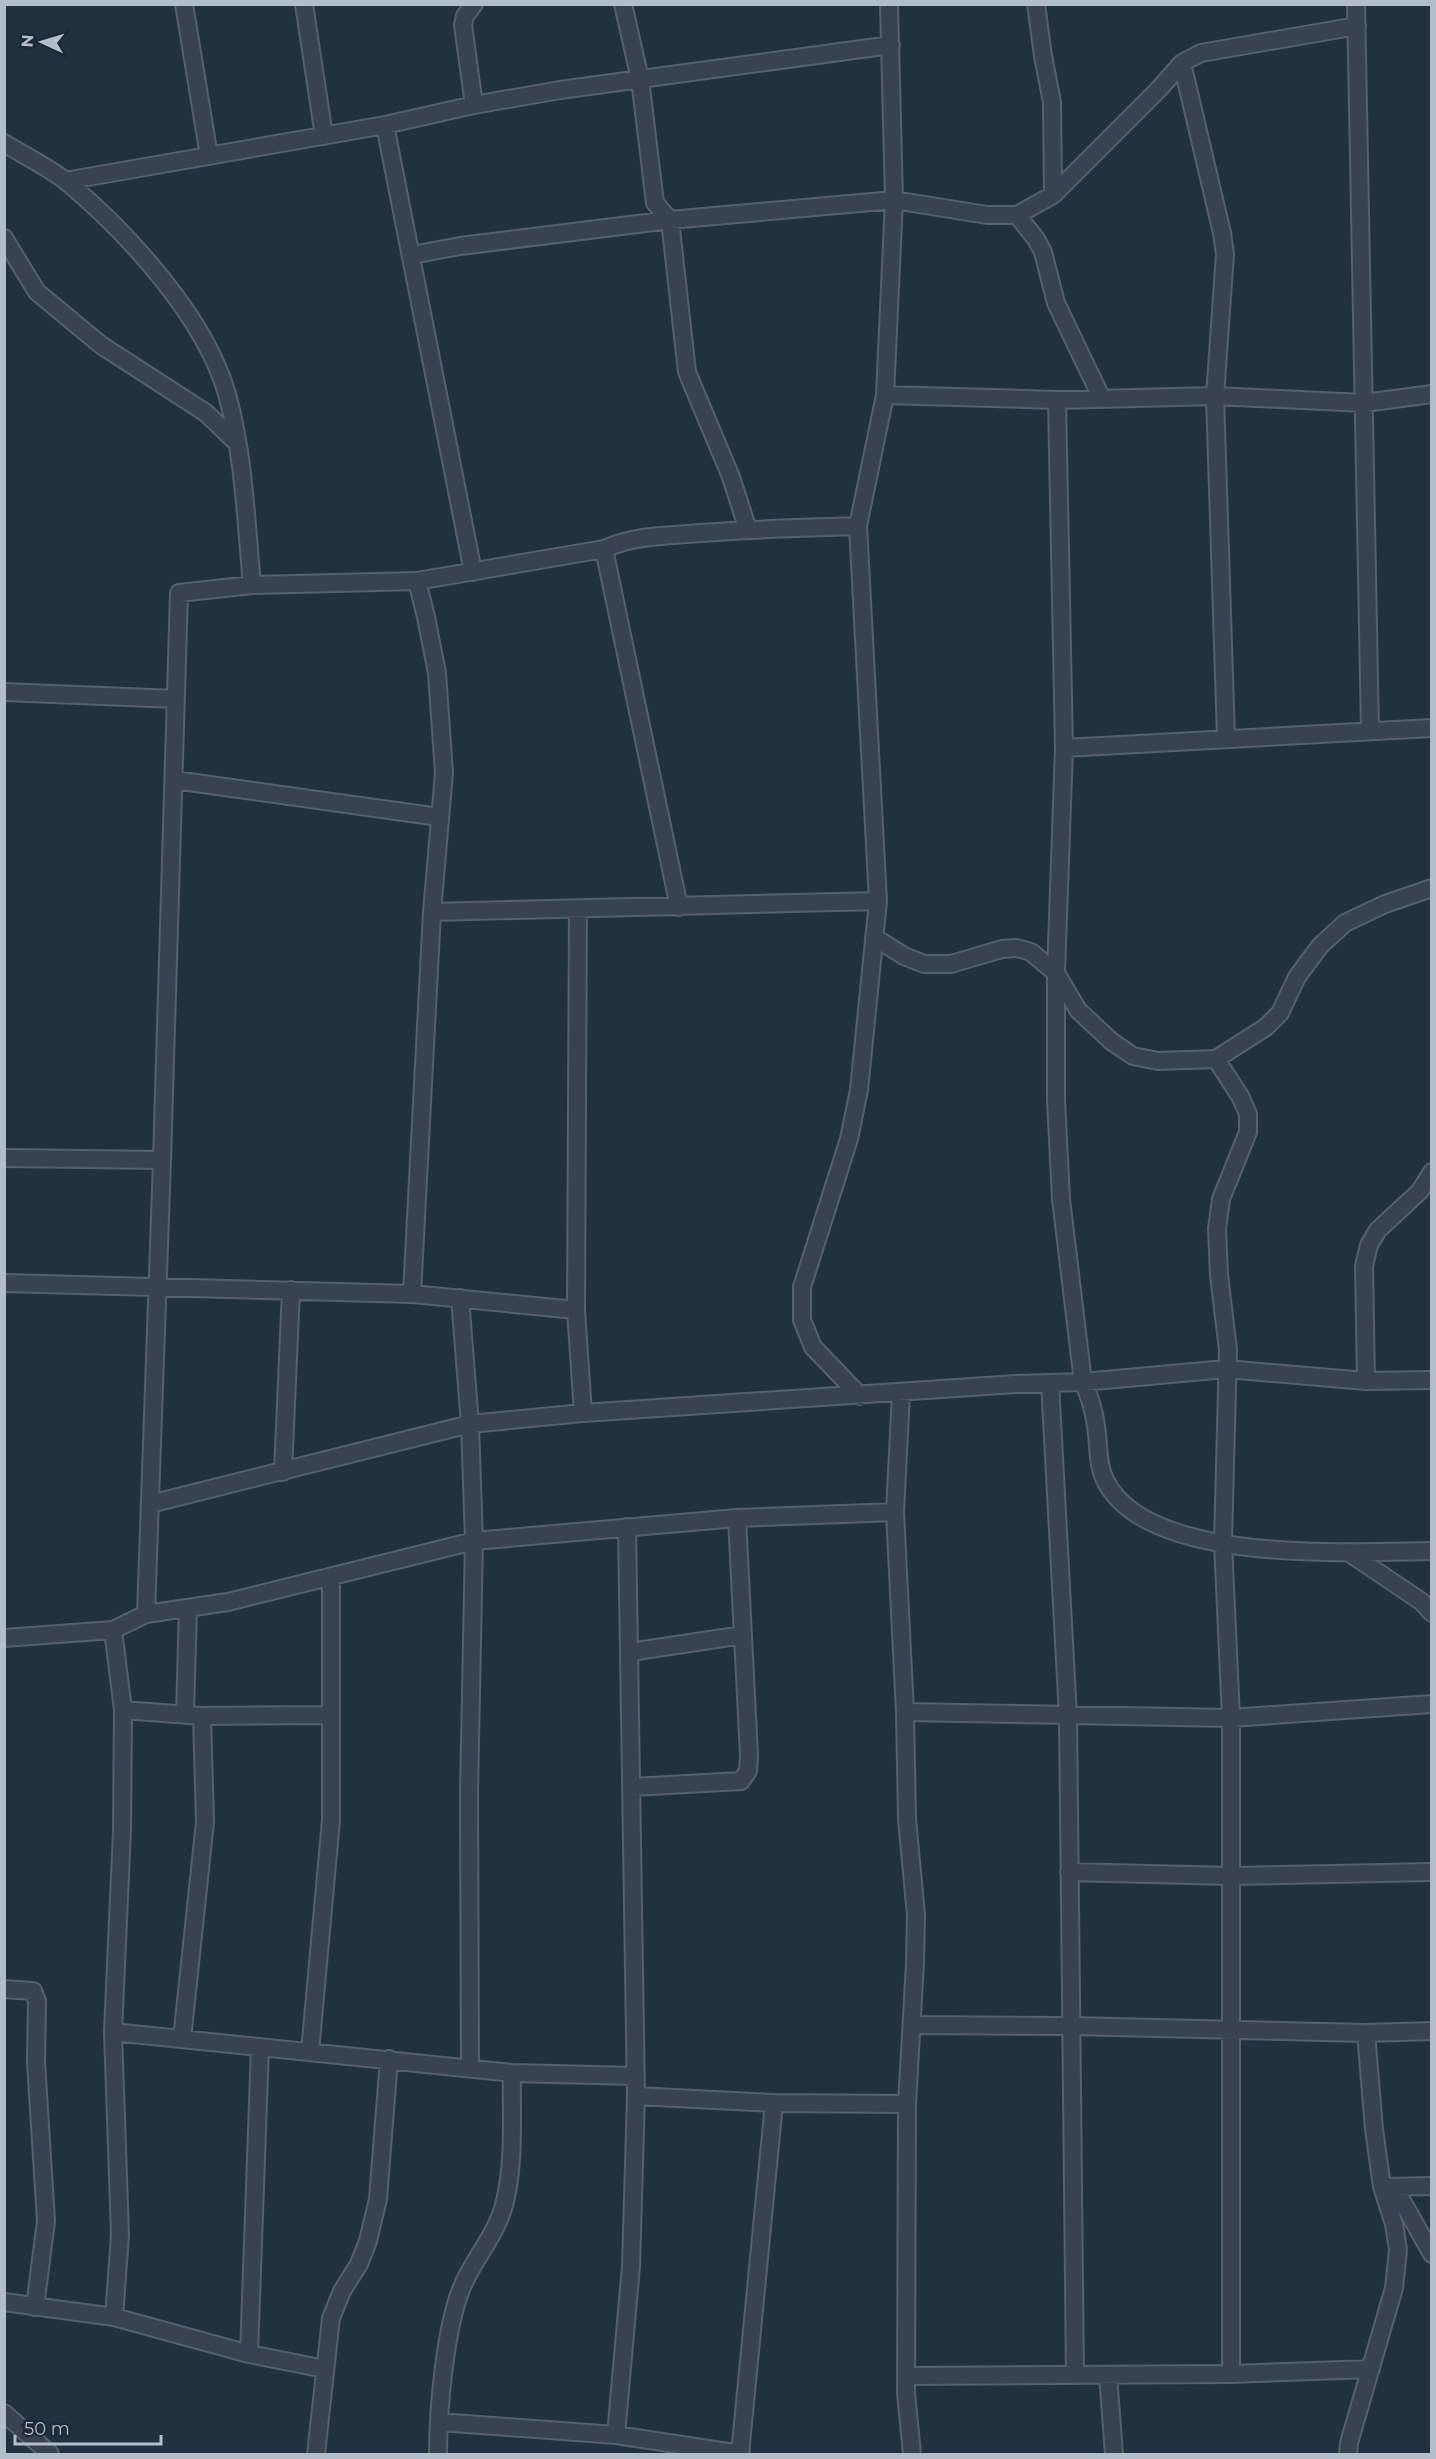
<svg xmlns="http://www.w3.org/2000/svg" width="1436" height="2459" font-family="Montserrat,sans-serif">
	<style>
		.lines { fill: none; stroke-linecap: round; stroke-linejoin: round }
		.street-casing { stroke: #55616e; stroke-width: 20 }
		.street { stroke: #374350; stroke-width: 16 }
	</style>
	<rect width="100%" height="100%" fill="#223140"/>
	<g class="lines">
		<g class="street-casing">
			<path id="street" d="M184 4 209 156
				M304 4 324 136
				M623 4 640 79 655 203 670 220 687 372 731 477 748 530
				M1036 4 1043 56 1052 102 1053 195
				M1356 4 1370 731
				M1182 63 1222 233 1225 254 1215 396 1226 738
				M474 105 463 25 465 16 474 4
				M385 125 473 572
				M4 143C25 156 48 167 67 182 128 233 205 317 227 394 244 456 246 521 252 585
				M65 181 385 125 474 105 560 90 891 45
				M1017 215 1036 239 1043 252 1056 303 1102 399
				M4 238 37 292 101 345 206 413 236 442
				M412 255 460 246 670 220 894 200 987 215H1017L1053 195 1159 89 1182 63 1201 53 1357 26
				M885 395 1057 400 1215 396 1364 403 1432 394
				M1057 400 1064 748 1056 973V1100L1061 1199 1083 1382C1090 1397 1094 1410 1096 1426 1099 1444 1097 1464 1105 1480 1146 1565 1351 1552 1432 1551
				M604 549 679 907
				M4 692 176 699
				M1064 748 1432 728
				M174 780 439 817
				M578 909 576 1310 583 1413
				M432 912 878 901
				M874 937 904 956 924 964H951L1002 949 1017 948 1031 952 1056 973 1078 1010 1111 1041 1133 1056 1158 1061 1216 1059 1266 1027 1280 1013 1297 977 1320 946 1345 923 1385 904 1432 888
				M1216 1059 1240 1096 1248 1114V1132L1221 1199 1217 1229 1219 1275 1228 1350 1223 1543 1231 1718V2374
				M4 1158 162 1160
				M4 1283 412 1294 576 1310
				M412 1294 432 912 444 773 437 673 426 617 417 581
				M460 1298 470 1424 474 1541 469 1793 470 2069
				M1366 1381 1364 1266 1369 1245 1378 1230 1420 1191 1432 1172
				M1050 1383 1068 1716 1075 2375
				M901 1393 895 1512 905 1712 907 1819 916 1915 915 1963 907 2104 906 2393 912 2454
				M860 1396 813 1347 802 1320V1287L849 1139 859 1090 878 901 858 526 885 395 894 200 889 4
				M283 1472 291 1290
				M150 1504 470 1424 583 1413 1016 1384 1083 1382 1226 1369 1366 1381 1432 1380
				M1348 1552 1422 1602 1432 1613
				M146 1614 162 1160 179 593 252 585 417 581 604 549C636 535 665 536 700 533 752 529 805 528 858 526
				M113 1630 123 1710 122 1831 113 2032 120 2235 114 2317
				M4 1638 113 1630 146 1614 228 1602 474 1541 737 1518 895 1512
				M630 1652 743 1635
				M123 1710 202 1716 331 1715
				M905 1712 1231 1718 1432 1704
				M185 1715 188 1608
				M632 1787 741 1781 748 1771 749 1755 737 1518
				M1069 1872 1231 1876 1432 1872
				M4 1989 33 1991 37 2001 36 2062 46 2221 35 2307
				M912 2025 1071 2026 1366 2033 1432 2031
				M113 2032 512 2073 636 2076
				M182 2039 205 1822 202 1716
				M310 2052 331 1820V1577
				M636 2096 774 2103 907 2104
				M1386 2187 1432 2186
				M1394 2187 1432 2254
				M4 2302 114 2317 249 2354 325 2369
				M249 2354 260 2047
				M1108 2375 1114 2454
				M906 2376 1231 2374 1371 2369
				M4 2413 50 2454
				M440 2422 616 2435 741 2454
				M616 2435 631 2266 636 2096 627 1527
				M316 2454 331 2318 342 2291 359 2264 368 2241 378 2199 389 2059
				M438 2454C438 2410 445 2328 462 2287 474 2258 498 2233 505 2201 515 2160 511 2115 512 2073
				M740 2454 774 2103
				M1348 2454 1349 2443 1394 2288 1398 2250 1394 2224 1382 2187 1374 2129 1366 2033"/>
		</g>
		<use href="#street" class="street"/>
	</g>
	<rect width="1436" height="2459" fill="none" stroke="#b3becb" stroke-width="12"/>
	<g transform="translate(42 42) rotate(274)" stroke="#1c2835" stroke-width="4.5" paint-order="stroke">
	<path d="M0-4.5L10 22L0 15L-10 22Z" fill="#b3becb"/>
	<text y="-9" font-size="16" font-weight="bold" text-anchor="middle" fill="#b3becb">N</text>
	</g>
	<path d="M15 2435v9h146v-9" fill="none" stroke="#b3becb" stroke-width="3"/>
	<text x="24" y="2435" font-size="18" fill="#b3becb" stroke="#1c2835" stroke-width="4.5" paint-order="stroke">50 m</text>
</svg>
